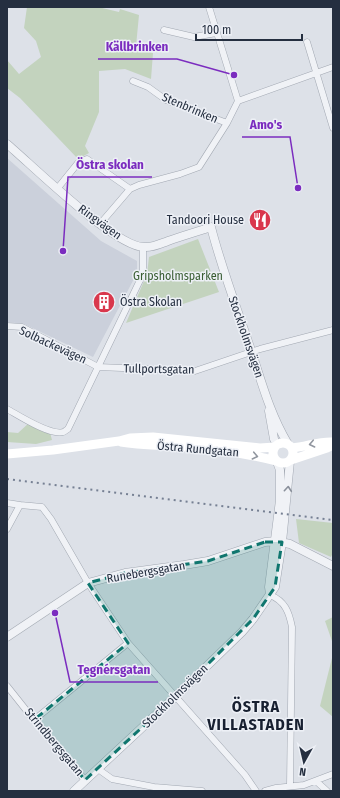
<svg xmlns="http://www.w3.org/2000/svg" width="340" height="798" font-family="'Fira Sans Condensed',sans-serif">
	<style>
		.built { fill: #cbd0db }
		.green { fill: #c3d3be }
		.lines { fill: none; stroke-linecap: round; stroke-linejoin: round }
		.minor-casing { stroke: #a2a8b2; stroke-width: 7 }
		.tertiary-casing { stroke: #a2a8b2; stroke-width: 9 }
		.minor { stroke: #f0f2f6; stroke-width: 6 }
		.tertiary { stroke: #f0f2f6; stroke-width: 8 }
		.secondary { stroke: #fff; stroke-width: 9 }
		.rail { stroke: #768093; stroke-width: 2; stroke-dasharray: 2 4; stroke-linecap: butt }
		.oneway { stroke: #9297a0 }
		.oneway2 { stroke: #8a909b }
		.marked { fill: #0f766e; fill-opacity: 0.2; stroke: #0f766e; stroke-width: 3; stroke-dasharray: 8 5; stroke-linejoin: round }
		.labels { text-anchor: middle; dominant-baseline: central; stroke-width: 3; stroke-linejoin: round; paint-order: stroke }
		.street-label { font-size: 12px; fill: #252f40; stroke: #edf0f6 }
		.poi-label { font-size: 12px; fill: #252f40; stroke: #edf0f6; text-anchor: end }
		.park-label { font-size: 12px; fill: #395d32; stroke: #edf0f6 }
		.district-label { font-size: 16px; font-weight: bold; letter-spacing: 1px; fill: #182031; stroke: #edf0f6 }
		.leader { fill: none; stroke: #7b2cbf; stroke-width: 1.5 }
		.callout-dot { fill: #7b2cbf; stroke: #edf0f6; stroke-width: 1.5 }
		.callout-label { font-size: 13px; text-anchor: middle; font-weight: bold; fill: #7b2cbf; stroke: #edf0f6; stroke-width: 3; stroke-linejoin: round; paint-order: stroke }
	</style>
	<rect width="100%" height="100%" fill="#dde1e8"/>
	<path class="built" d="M7 158 101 241 137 261V273L93 357 24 324 7 322Z"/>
	<path class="green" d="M27 7H98L119 12 120 9 139 15 136 46 153 53 151 79 125 69 99 71V112L85 146 89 153 78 159 20 98 7 88V60L19 74 41 57 36 41 24 28Z
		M198 239 219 292 126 323 147 274 149 257Z
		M30 422 49 429 52 440 36 444 7 442V432L18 433Z
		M296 519 333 523V553L331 557 299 543Z
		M333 617V644L325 621Z
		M333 654V717L320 706Z"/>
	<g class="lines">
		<g class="minor-casing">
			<path id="minor" d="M209 7 238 101
				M164 30 194 37 216 33
				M307 42 333 128
				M133 81 148 87 166 100 227 123
				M57 189 78 163 87 159 130 189
				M100 224 130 189 139 185 180 174 199 167 227 123 238 101 333 67
				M7 326 22 327 98 367 195 371 260 349 333 330
				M7 409C18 415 50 436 63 432 64 432 68 429 68 429L143 274V248
				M7 503 20 505
				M7 529 20 505 42 507 51 519 88 583 128 643 245 775 256 791
				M270 595C285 601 289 612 292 627L290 786
				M7 686 34 720 85 780
				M34 720 128 643
				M98 769 112 779 154 787 202 791
				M316 781 327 791
				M265 791 276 788 304 785 333 774"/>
		</g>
		<g class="tertiary-casing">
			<path id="tertiary" d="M7 144C32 165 115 247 144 247 152 248 160 244 168 241 182 236 196 232 211 227 222 270 238 311 252 353 262 384 271 416 288 444
				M269 411 274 439 277 445
				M270 594 269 587 280 500V470L277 462
				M7 637 88 583 125 573 184 565 208 561 265 542 276 541 290 544 333 566
				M74 791 176 696 242 632 253 619 275 587 282 542 290 461"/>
		</g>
		<use href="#minor" class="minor"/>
		<use href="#tertiary" class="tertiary"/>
		<path class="secondary" d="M121 442C138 445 155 445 173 446 208 448 242 452 276 461
			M273 453a10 10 0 1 1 20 0a10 10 0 1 1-20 0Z
			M292 448C306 447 319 441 333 442
			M7 454 53 450 119 441 130 438 153 437 260 448 275 447
			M291 460 327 448 333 445"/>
		<path class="rail" d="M7 479 333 520"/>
	</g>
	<defs><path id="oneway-chevron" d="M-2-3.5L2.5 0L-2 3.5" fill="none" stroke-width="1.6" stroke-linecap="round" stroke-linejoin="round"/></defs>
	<g class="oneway">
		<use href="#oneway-chevron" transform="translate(312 444) rotate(168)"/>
		<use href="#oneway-chevron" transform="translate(255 456) rotate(12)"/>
	</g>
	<use class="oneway2" href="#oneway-chevron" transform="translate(288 489) rotate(-85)"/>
	<path class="marked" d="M265 542H282L275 587 253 619 176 696 85 780 34 720 128 643 88 583 125 573 208 561Z"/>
	<defs>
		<g id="restaurant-disc" transform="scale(1.15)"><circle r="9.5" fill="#d9374c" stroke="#edf0f6"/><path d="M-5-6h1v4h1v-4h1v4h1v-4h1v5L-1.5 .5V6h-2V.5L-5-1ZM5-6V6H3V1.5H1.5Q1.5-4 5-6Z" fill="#fff"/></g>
		<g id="building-disc" transform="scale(1.15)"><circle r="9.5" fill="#d9374c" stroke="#edf0f6"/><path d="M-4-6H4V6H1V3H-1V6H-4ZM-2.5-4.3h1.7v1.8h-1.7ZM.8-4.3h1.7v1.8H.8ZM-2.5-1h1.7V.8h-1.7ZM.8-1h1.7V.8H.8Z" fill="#fff"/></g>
	</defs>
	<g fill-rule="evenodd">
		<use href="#restaurant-disc" x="260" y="220"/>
		<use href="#building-disc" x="104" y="302"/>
	</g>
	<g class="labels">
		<g class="street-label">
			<text transform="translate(190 108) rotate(23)">Stenbrinken</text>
			<text transform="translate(100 222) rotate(36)">Ringvägen</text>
			<text transform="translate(246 337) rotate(71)">Stockholmsvägen</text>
			<text transform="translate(53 345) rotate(25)">Solbackevägen</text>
			<text transform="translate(159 369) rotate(1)">Tullportsgatan</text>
			<text transform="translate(198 449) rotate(5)">Östra Rundgatan</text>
			<text transform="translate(146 572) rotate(-10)">Runebergsgatan</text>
			<text transform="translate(175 696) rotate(-44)">Stockholmsvägen</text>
			<text transform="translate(54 742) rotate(50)">Strindbergsgatan</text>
		</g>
		<g class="poi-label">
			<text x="244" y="220">Tandoori House</text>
			<text x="120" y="302" text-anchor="start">Östra Skolan</text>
		</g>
		<g class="park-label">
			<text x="178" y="276">Gripsholmsparken</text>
		</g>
		<g class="district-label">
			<text x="256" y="706">ÖSTRA<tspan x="256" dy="18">VILLASTADEN</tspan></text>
		</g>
	</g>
	<path class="leader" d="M234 75L177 59H98M298 188L290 137H242M63 251L68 177H152M55 613L70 682H158"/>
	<g class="callout-dot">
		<circle cx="234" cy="75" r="4"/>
		<circle cx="298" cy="188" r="4"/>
		<circle cx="63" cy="251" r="4"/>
		<circle cx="55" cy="613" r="4"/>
	</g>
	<g class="callout-label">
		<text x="137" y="51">Källbrinken</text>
		<text x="266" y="129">Amo's</text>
		<text x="110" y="169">Östra skolan</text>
		<text x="114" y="674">Tegnérsgatan</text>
	</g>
	<rect width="340" height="798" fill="none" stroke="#252f40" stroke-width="16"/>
	<g transform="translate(304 762) rotate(188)" stroke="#edf0f6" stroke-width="3" paint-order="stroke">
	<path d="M0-3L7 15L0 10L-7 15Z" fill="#252f40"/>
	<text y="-6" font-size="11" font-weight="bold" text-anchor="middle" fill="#252f40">N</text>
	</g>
	<path d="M196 34v6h106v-6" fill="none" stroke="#252f40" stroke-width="2"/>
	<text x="202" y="34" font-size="12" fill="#252f40" stroke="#edf0f6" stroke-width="3" paint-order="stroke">100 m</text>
</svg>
